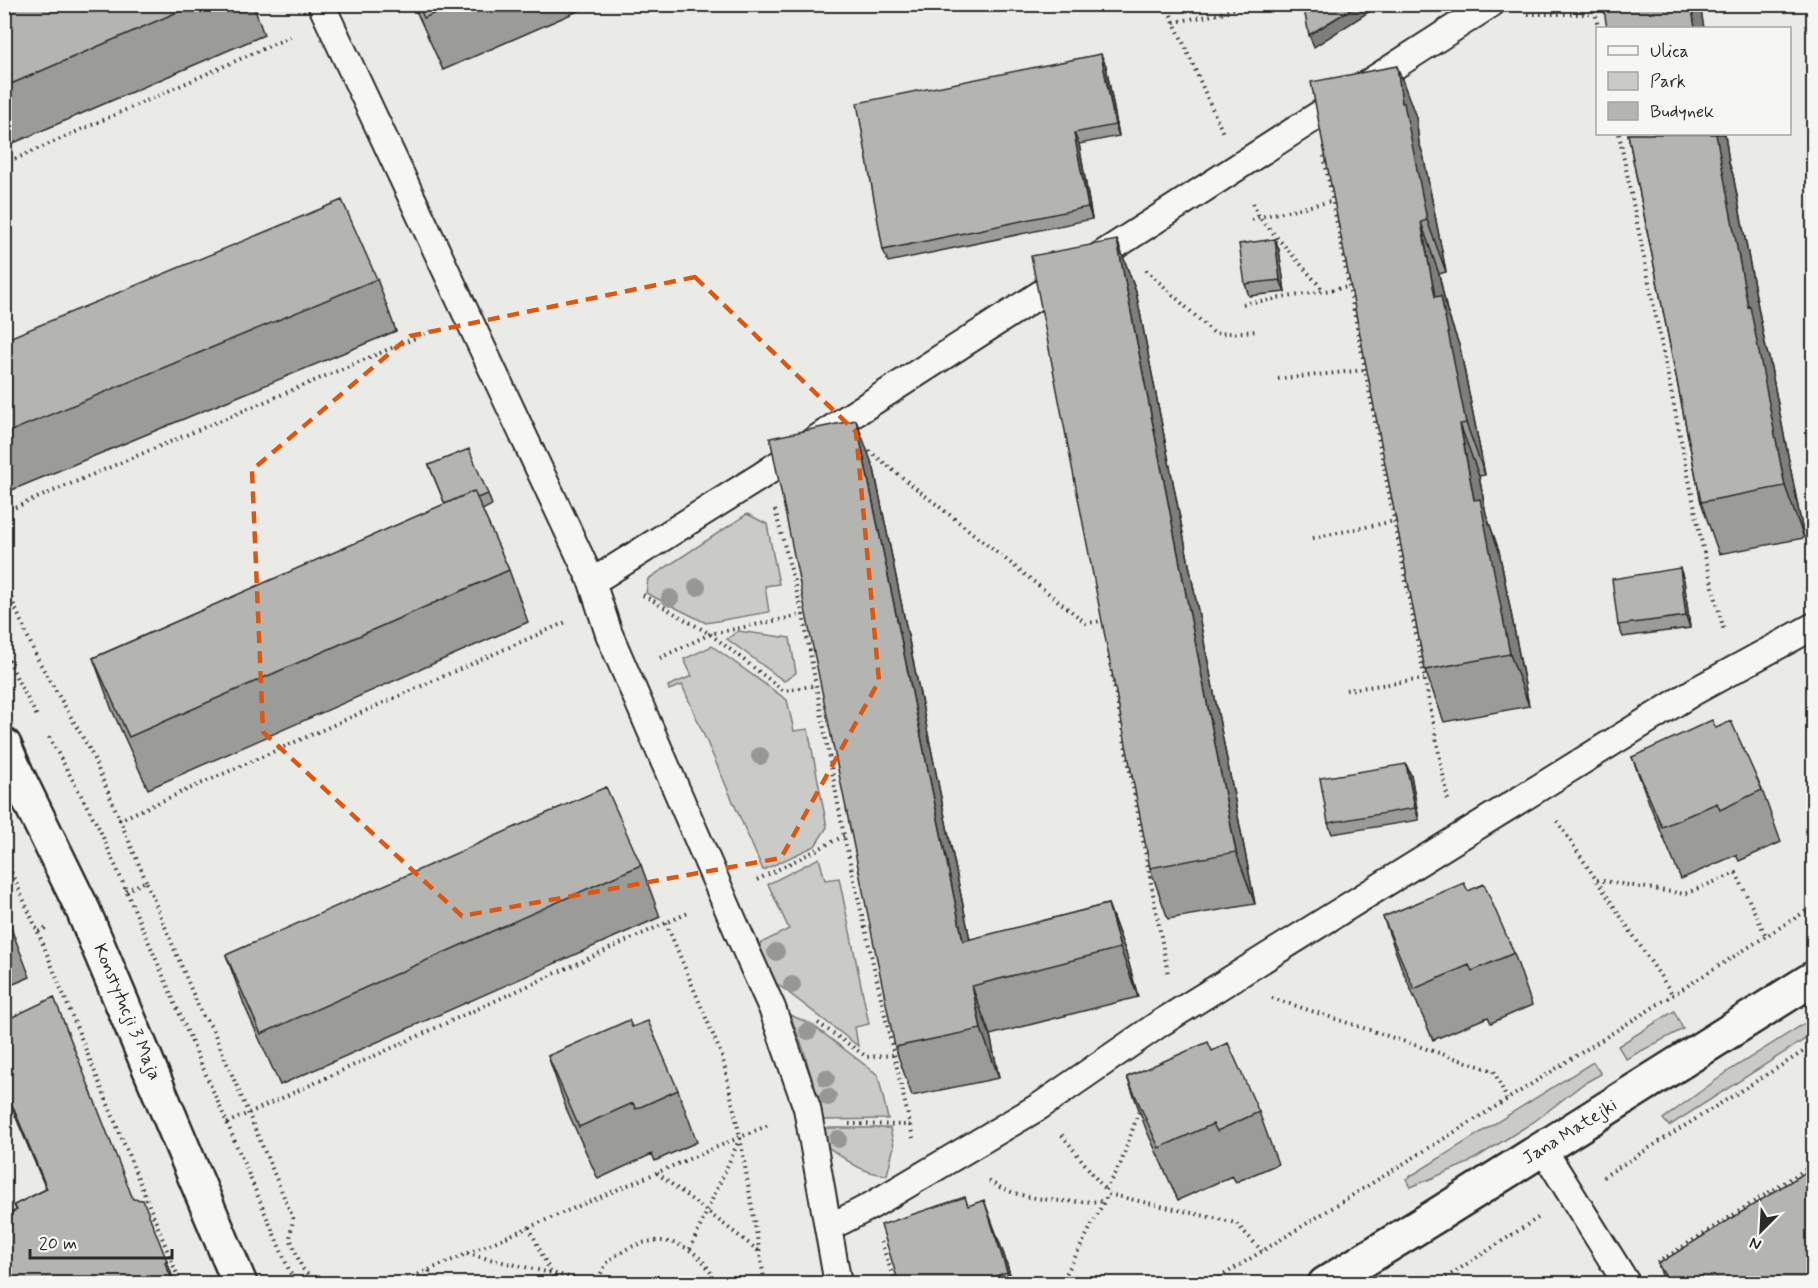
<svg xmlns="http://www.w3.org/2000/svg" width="1818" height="1288" font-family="Mynerve,sans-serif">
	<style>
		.green { fill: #cacac7; stroke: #7a7a79; stroke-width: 1.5 }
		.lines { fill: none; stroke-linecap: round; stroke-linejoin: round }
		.lane-casing { stroke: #2b2b2b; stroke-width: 30 }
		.secondary-casing { stroke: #2b2b2b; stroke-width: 38 }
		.path { stroke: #2b2b2b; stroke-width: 4; stroke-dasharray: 1.5 4.5; stroke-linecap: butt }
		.lane { stroke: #f6f6f2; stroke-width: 26 }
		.secondary { stroke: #f6f6f2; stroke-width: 33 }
		.tree { fill: #979795 }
		.wall { fill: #9b9b98; stroke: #2b2b2b; stroke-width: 1.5 }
		.shaded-wall { fill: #7e7e7c; stroke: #2b2b2b; stroke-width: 1.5 }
		.building { fill: #b4b4b1; stroke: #2b2b2b; stroke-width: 1.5 }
		.marked { fill: none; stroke: #df570e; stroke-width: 4.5; stroke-dasharray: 12 8; stroke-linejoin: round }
		.labels { text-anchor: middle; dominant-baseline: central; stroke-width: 4.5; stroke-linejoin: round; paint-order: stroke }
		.street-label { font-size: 18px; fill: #2b2b2b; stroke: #f6f6f2 }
	</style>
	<rect width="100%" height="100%" fill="#eaeae6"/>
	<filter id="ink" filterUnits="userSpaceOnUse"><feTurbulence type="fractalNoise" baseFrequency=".0167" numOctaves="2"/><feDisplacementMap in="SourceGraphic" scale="12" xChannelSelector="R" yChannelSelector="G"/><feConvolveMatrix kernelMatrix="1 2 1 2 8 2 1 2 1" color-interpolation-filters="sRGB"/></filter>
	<g filter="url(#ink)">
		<path class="green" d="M747 514 767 524 779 584 765 586 769 612 706 623 646 593 648 579Z
			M738 631 790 638 796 673 784 681 727 639Z
			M712 646 787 700 794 731 808 729 827 827 815 846 763 870 682 685 669 690 668 686 692 676 684 659Z
			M819 858 825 880 839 878 869 1024 855 1027 858 1046 776 983 759 944 789 929 768 884Z
			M1674 1011 1683 1029 1626 1059 1618 1046Z
			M790 1015 811 1024 878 1075 888 1119 823 1120 804 1051Z
			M1813 1018V1034L1669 1126 1663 1119 1730 1070Z
			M1593 1062 1601 1074 1583 1084 1535 1121 1468 1163 1411 1187 1406 1179Z
			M824 1128H890L894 1146 887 1175C863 1174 846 1160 828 1147Z"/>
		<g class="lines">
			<g class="lane-casing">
				<path id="lane" d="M321 4 592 582 609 634 748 955 772 1008 807 1108 838 1284
					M592 582 761 476 846 419 1491 4
					M1543 1149 1627 1284
					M828 1228 869 1207 1040 1106 1159 1024 1458 838 1695 691 1814 626"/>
			</g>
			<g class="secondary-casing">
				<path id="secondary" d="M4 745 16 773 83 910 240 1284
					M1325 1284 1442 1212 1814 978"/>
			</g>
			<path class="path" d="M1166 4 1223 133
				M1594 4 1598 28
				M1528 14H1586L1607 7
				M1174 22 1219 14 1246 4
				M1619 134 1702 544 1724 631
				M1324 156 1448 800
				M4 164 294 35
				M1253 203 1259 217 1324 291
				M1252 220 1259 217 1333 201
				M1146 270 1215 334 1258 331
				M1243 304 1349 287
				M1278 379 1365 370
				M869 451 1086 623 1102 621
				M775 510 803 615 844 836 913 1138
				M4 512 432 331
				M1313 538 1394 521
				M4 582 37 658 90 750 146 881
				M643 595 710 634 784 691 816 685
				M4 649 18 681 38 718
				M660 658 710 634 803 615
				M1109 658 1168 974
				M1346 690 1424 679
				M49 737 99 828 227 1123 295 1284
				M119 820 566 622
				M1557 821 1673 995
				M4 856 38 932 46 928
				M757 880 844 836
				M1597 880 1684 894 1736 873 1766 936
				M126 891 146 881 201 1013 212 1028 293 1218 290 1238 302 1268 316 1284
				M666 923 722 1056 740 1137 765 1284
				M38 932 181 1284
				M1272 998 1494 1071 1507 1099
				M818 1023 867 1057 894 1055
				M227 1123 688 913
				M849 1124 910 1125
				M1062 1135 1106 1191
				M657 1173 760 1252
				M1603 1177 1814 1045
				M989 1181C1017 1201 1070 1203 1103 1201
				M1105 1190 1121 1163 1140 1108
				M529 1227 556 1284
				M881 1242 896 1284
				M690 1249 740 1138
				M467 1254 596 1283
				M1657 1263 1814 1164
				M396 1284 771 1124
				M426 1284 430 1270
				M595 1284C600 1276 604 1266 610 1260 613 1257 618 1254 622 1252 658 1229 701 1243 716 1284
				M1061 1284 1108 1194 1236 1223 1262 1251
				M1209 1284 1495 1107 1814 906
				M1436 1284 1541 1216"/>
			<use href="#lane" class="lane"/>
			<use href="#secondary" class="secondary"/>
		</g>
		<g class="tree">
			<circle cx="697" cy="587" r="9"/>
			<circle cx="670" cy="598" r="9"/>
			<circle cx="760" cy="756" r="9"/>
			<circle cx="776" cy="952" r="9"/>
			<circle cx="792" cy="985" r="9"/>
			<circle cx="808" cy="1031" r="9"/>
			<circle cx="826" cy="1078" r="9"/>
			<circle cx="828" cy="1097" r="9"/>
			<circle cx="838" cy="1139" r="9"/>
		</g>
		<path class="wall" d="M4 4H253L264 35 4 147Z
			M413 4H594L443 70Z
			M1106 66 1119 136 1079 144 1092 219 888 262 883 250Z
			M1416 117 1419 143 1423 154 1446 272 1439 274 1447 311 1460 348 1485 475 1479 476 1486 514 1499 551 1529 706 1444 722 1425 670Z
			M1628 134H1725L1729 163 1733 175 1766 349 1769 358 1804 538 1719 554 1701 502Z
			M1275 239 1279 250 1285 292 1249 296 1245 284Z
			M1117 240 1136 292 1255 904 1168 919 1150 868Z
			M377 279 396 331 12 490 4 474V340Z
			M429 465 488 494 492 505 482 510 509 570 528 622 148 789 112 710 93 658 445 504Z
			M874 469 970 940 1108 904 1126 953 1138 997 990 1035 999 1078 912 1096 895 1047Z
			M1684 580 1690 628 1623 637 1618 625Z
			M1716 728 1762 790 1781 842 1739 861 1736 855 1681 879 1651 808 1632 757Z
			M1411 775 1419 820 1332 834 1328 823Z
			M641 865 660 917 280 1085 245 1007 226 955Z
			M1468 891 1514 953 1532 1005 1491 1023 1488 1017 1433 1040 1402 969 1383 917Z
			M4 910 30 977 4 988Z
			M4 1021 133 1199 16 1210 14 1205 46 1189 4 1089Z
			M632 1027 678 1090 697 1142 655 1161 652 1154 598 1179 566 1108 548 1056Z
			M1212 1051 1259 1112 1278 1164 1236 1182 1232 1176 1178 1200 1146 1129 1127 1077Z
			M1003 1252 1013 1284H899Z
			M1658 1264 1814 1284H1665Z"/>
		<path class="shaded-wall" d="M1359 4H1381L1314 47 1309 35Z
			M1691 4H1700L1704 28H1695Z
			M1101 54 1106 66 1119 136 1115 125Z
			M1397 66 1416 117 1419 143 1423 154 1446 272 1427 220 1402 103Z
			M1074 133 1079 144 1092 219 1088 207Z
			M1715 134H1725L1729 163 1733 175 1766 349 1769 358 1804 538 1785 486 1748 307Z
			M1421 222 1439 274 1447 311 1460 348 1485 475 1466 423 1435 297Z
			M1275 239 1279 250 1285 292 1280 280Z
			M1117 240 1136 292 1255 904 1236 852Z
			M856 420 874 469 979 984 963 941Z
			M1460 424 1479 476 1486 514 1499 551 1529 706 1510 654 1474 500Z
			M1680 568 1684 580 1690 628 1686 616Z
			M1406 764 1411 775 1419 820 1415 808Z
			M1108 904 1126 953 1138 997 1120 948Z
			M972 986 990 1035 999 1078 981 1029Z
			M984 1200 1003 1252 1013 1284H1012L1007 1272Z
			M167 1261 175 1284H173L165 1263Z"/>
		<path class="building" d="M4 4H196L4 87Z
			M418 4H455L424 18Z
			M1303 4H1359L1309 35Z
			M1603 4H1691L1695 28H1607Z
			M1101 54 1115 125 1074 133 1088 207 883 250 857 103Z
			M1397 66 1402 103H1404L1427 220 1421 222 1435 297 1441 296 1466 423 1460 424 1474 500 1480 499 1510 654 1425 670 1311 82Z
			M1628 134H1716L1748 307 1750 306 1785 486 1701 502Z
			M342 200 377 279 4 434V340Z
			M1275 239 1280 280 1245 284 1239 244Z
			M1117 240 1236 852 1150 868 1031 256Z
			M856 420 963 941 1108 904 1120 948 972 986 981 1029 895 1047 770 438Z
			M469 449 488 494 477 498 474 491 445 504 429 465Z
			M474 491 509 570 129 737 93 658Z
			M1680 568 1686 616 1618 625 1612 579Z
			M1712 720 1716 728 1731 721 1762 790 1720 810 1717 803 1662 827 1632 757Z
			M1406 764 1415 808 1328 823 1320 778Z
			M606 787 641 865 261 1034 226 955Z
			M1464 883 1468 891 1484 884 1514 953 1472 971 1469 965 1414 989 1383 917Z
			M4 910 11 926 4 928Z
			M54 997 133 1199 143 1200 167 1261 165 1263 174 1284H4V1216L17 1210 14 1205 47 1189 4 1085V1021Z
			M629 1020 632 1027 648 1021 678 1090 636 1109 633 1103 579 1127 548 1056Z
			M1208 1042 1212 1051 1228 1043 1259 1112 1217 1131 1213 1124 1159 1148 1127 1077Z
			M1814 1167V1284H1670L1658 1264Z
			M965 1197 968 1206 984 1200 1007 1272 973 1284H962L961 1282 955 1284H899L881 1225Z
			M1442 1279 1444 1284H1435Z
			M494 1280 495 1284H485Z"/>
	</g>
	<path class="marked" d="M695 277 856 432 879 681 781 858 462 916 263 732 252 470 410 336Z"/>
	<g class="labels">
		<g class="street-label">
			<text transform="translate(127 1012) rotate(67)">Konstytucji 3 Maja</text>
			<text transform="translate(1570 1132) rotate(-32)">Jana Matejki</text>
		</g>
	</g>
	<rect width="1818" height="1288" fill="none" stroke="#f6f6f2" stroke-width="24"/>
	<rect x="12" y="12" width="1794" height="1264" fill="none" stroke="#2b2b2b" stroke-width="2" filter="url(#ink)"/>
	<rect x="1596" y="27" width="195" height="108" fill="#f6f6f2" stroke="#a5a5a2" stroke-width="1.5"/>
	<rect x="1608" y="46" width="30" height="9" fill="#f6f6f2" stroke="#a5a5a2" stroke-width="1.5"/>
	<text x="1650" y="57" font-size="18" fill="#2b2b2b">Ulica</text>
	<rect x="1608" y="72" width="30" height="18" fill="#cacac7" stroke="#a5a5a2" stroke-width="1.5"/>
	<text x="1650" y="87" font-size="18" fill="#2b2b2b">Park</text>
	<rect x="1608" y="102" width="30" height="18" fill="#b4b4b1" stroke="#a5a5a2" stroke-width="1.5"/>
	<text x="1650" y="117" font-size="18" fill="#2b2b2b">Budynek</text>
	<g transform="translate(1761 1231) rotate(204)" stroke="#f6f6f2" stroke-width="4.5" paint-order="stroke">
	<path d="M0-4.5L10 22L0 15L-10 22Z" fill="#2b2b2b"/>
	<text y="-9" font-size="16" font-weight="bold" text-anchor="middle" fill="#2b2b2b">N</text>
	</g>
	<path d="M30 1249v9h142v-9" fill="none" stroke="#2b2b2b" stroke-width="3"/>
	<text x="39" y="1249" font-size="18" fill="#2b2b2b" stroke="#f6f6f2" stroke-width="4.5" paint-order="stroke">20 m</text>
</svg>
